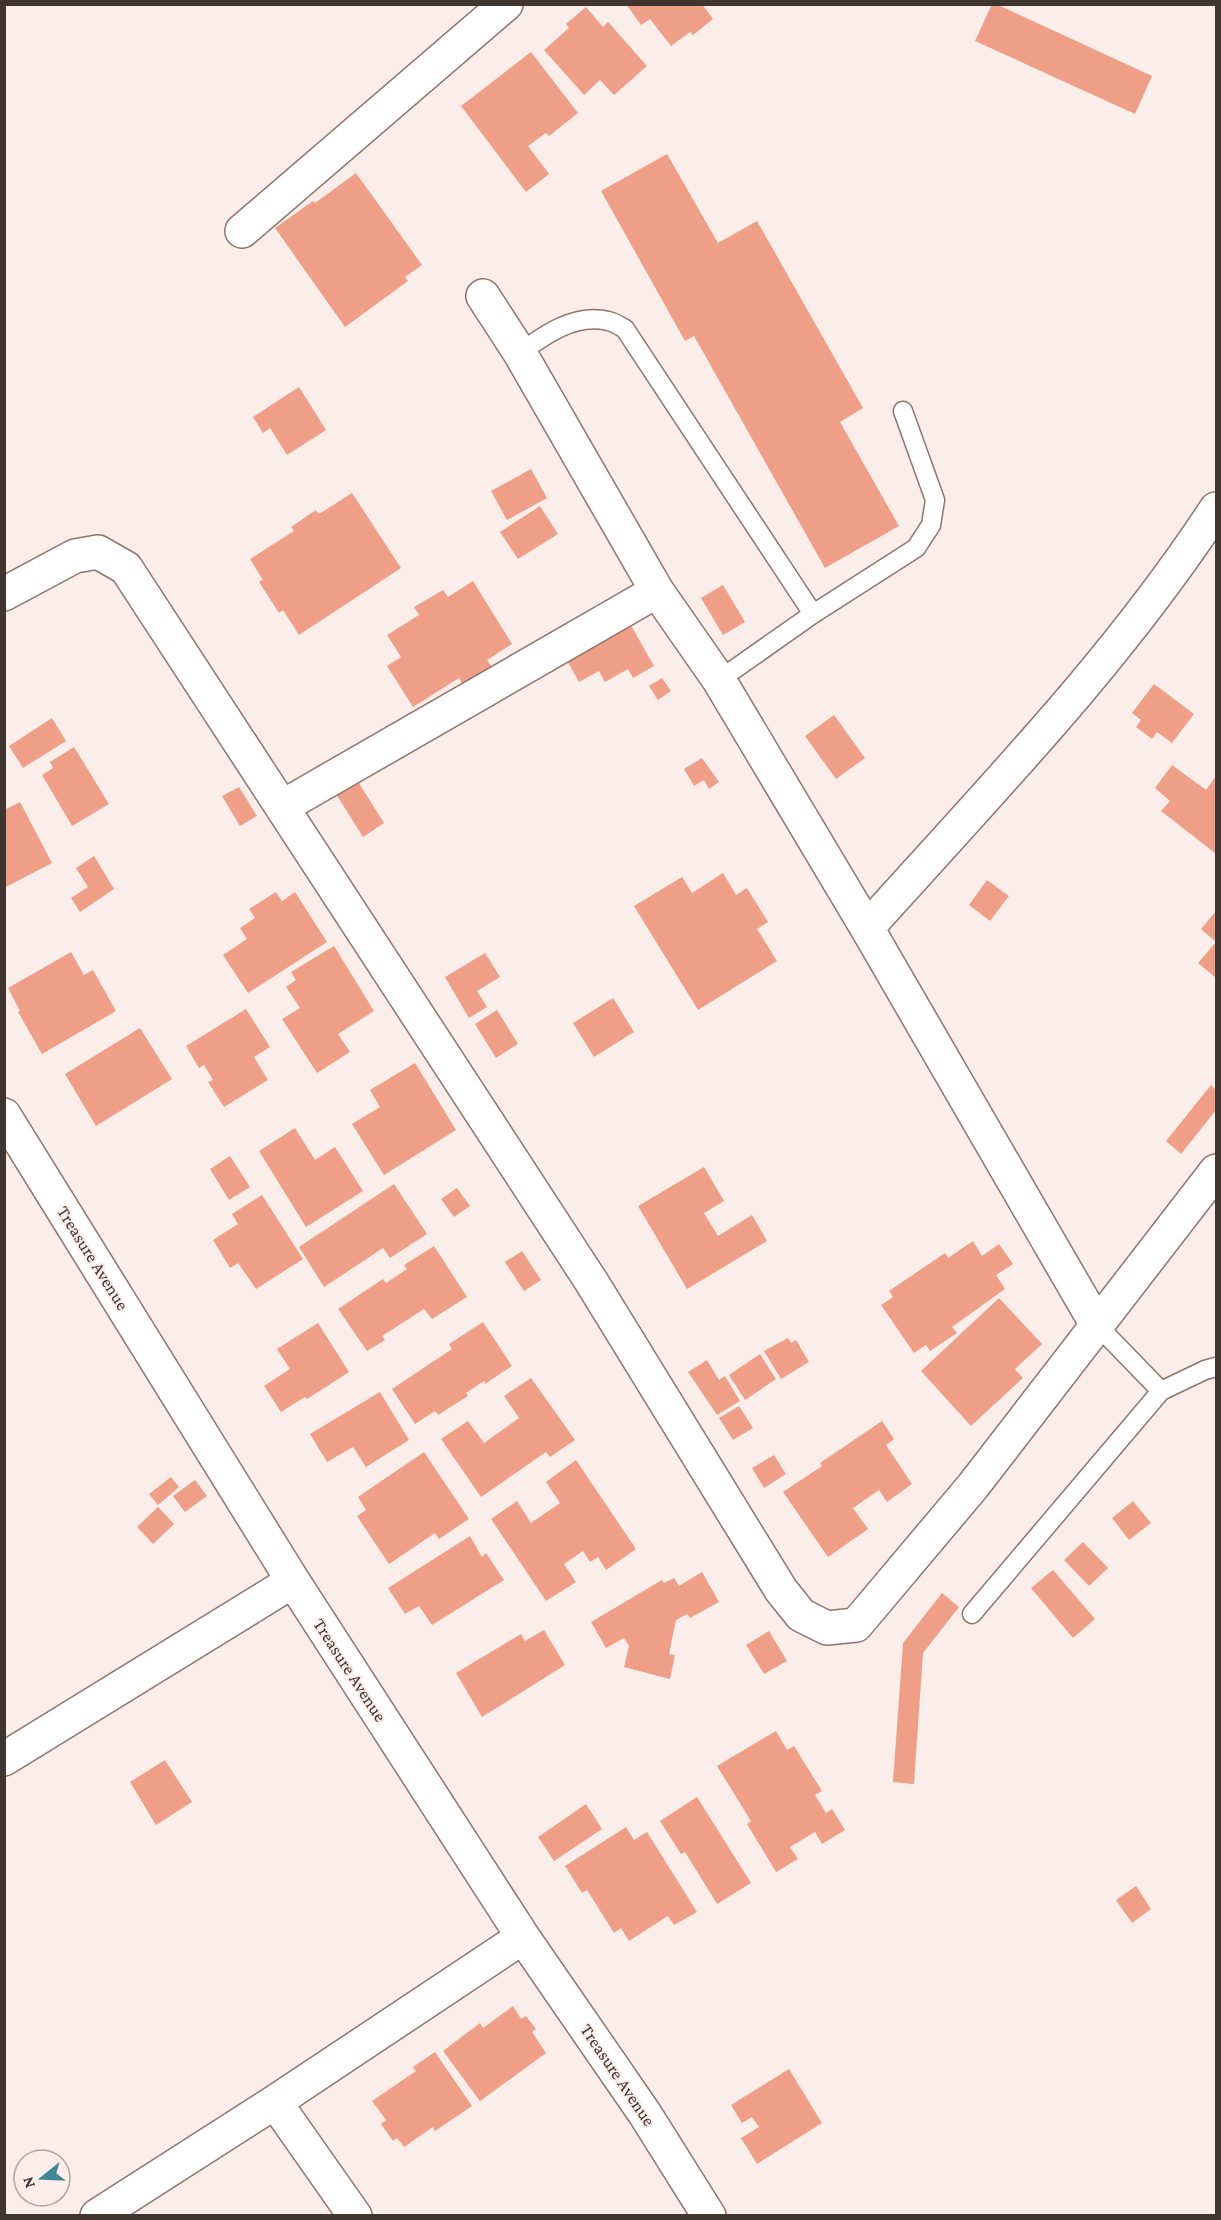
<svg xmlns="http://www.w3.org/2000/svg" width="1221" height="2220" font-family="'Crimson Pro',serif">
	<style>
		.building { fill: #ef9f87 }
		.lines { fill: none; stroke-linecap: round; stroke-linejoin: round }
		.lane-casing { stroke: #8f746c; stroke-width: 21 }
		.street-casing { stroke: #8f746c; stroke-width: 36 }
		.lane { stroke: #fff; stroke-width: 18 }
		.street { stroke: #fff; stroke-width: 33 }
		.labels { text-anchor: middle; dominant-baseline: central; stroke-width: 4.5; stroke-linejoin: round; paint-order: stroke }
		.street-label { font-size: 18px; fill: #403531; stroke: #fbeeea }
	</style>
	<rect width="100%" height="100%" fill="#fbeeea"/>
	<path class="building" d="M626 4H702L713 19 693 35 690 32 671 46 650 19 641 25Z
		M992 4H996L1152 76 1135 114 975 41Z
		M586 7 603 27 608 22 647 66 614 95 600 80 584 95 544 50 569 28 566 24Z
		M531 52 578 113 549 136 546 133 528 146 549 174 526 192 461 106Z
		M667 154 718 243 757 221 863 408 840 422 899 526 825 568 694 336 685 341 601 191Z
		M356 173 422 265 405 277 408 281 345 327 275 228 313 201 315 203Z
		M299 387 326 430 287 455 270 428 263 433 253 417Z
		M531 469 547 498 507 520 491 491Z
		M352 493 401 568 299 635 283 610 279 613 259 582 263 580 250 559 294 531 291 527 316 510 319 514Z
		M540 506 558 534 518 559 500 532Z
		M473 581 512 644 487 660 493 668 464 687 459 678 413 707 387 666 401 657 387 635 419 615 414 607 443 590 448 597Z
		M723 585 745 622 723 635 701 598Z
		M628 620 654 666 633 678 628 669 605 682 599 671 579 682 565 657Z
		M662 678 671 691 658 700 649 686Z
		M1154 684 1194 714 1172 743 1157 732 1152 739 1136 727 1141 720 1132 713Z
		M834 715 865 758 836 779 805 736Z
		M52 718 66 741 23 768 9 746Z
		M74 747 109 804 72 826 42 775 53 768 50 762Z
		M702 758 719 782 709 789 704 780 694 786 684 769Z
		M1172 765 1206 790 1216 776 1215 853 1161 811 1170 801 1155 788Z
		M357 780 384 823 363 837 336 794Z
		M239 787 257 816 240 826 222 796Z
		M20 802 52 863 4 888V810Z
		M94 856 114 889 80 912 71 898 88 887 76 868Z
		M723 873 736 895 747 888 768 922 757 929 777 961 698 1010 634 906 682 877 692 893Z
		M987 880 1009 896 990 921 969 905Z
		M276 892 282 901 295 892 327 942 248 993 223 955 247 939 240 928 255 918 249 909Z
		M1216 911V978L1198 963 1216 942 1201 929Z
		M334 946 374 1011 338 1034 350 1052 317 1073 282 1019 300 1008 286 987 296 980 291 972Z
		M71 952 84 975 93 970 116 1011 42 1054 18 1012 20 1011 8 988Z
		M485 953 500 977 477 991 487 1007 469 1018 445 977Z
		M613 998 634 1032 594 1057 573 1023Z
		M246 1009 270 1047 254 1057 268 1080 224 1107 208 1082 213 1080 204 1065 199 1068 186 1046Z
		M497 1010 518 1044 496 1058 475 1024Z
		M140 1028 172 1079 96 1126 65 1074Z
		M415 1063 456 1130 384 1175 352 1124 380 1107 370 1090Z
		M1211 1085 1216 1090V1110L1181 1154 1166 1141Z
		M295 1128 315 1160 335 1147 363 1191 306 1227 259 1151Z
		M230 1156 250 1187 229 1200 210 1169Z
		M704 1167 724 1201 704 1213 718 1236 752 1215 767 1241 687 1289 638 1206Z
		M394 1184 427 1234 390 1258 383 1248 324 1287 299 1247Z
		M457 1188 470 1206 454 1217 441 1199Z
		M262 1195 303 1259 256 1289 238 1263 230 1268 213 1240 238 1224 232 1214Z
		M973 1241 982 1256 999 1244 1013 1264 996 1275 1005 1289 952 1327 957 1333 930 1351 926 1345 914 1353 881 1305 893 1297 889 1291 945 1253 948 1258Z
		M434 1246 467 1297 432 1319 424 1309 382 1336 385 1340 367 1351 338 1309 383 1279 386 1283 407 1269 404 1265Z
		M522 1251 541 1280 524 1291 505 1262Z
		M999 1298 1042 1344 1015 1369 1023 1378 971 1426 921 1371Z
		M483 1322 512 1366 485 1384 484 1381 466 1393 468 1396 438 1415 435 1411 415 1424 392 1389 452 1349 449 1344Z
		M318 1323 349 1372 307 1399 305 1397 281 1412 264 1386 290 1369 277 1349Z
		M788 1338 791 1343 796 1340 809 1362 781 1379 764 1351Z
		M760 1354 776 1379 745 1400 729 1375Z
		M707 1360 719 1380 725 1376 740 1401 717 1415 688 1372Z
		M531 1378 575 1440 550 1457 546 1452 481 1497 441 1439 468 1421 484 1443 519 1418 504 1396Z
		M380 1392 409 1440 366 1467 353 1447 327 1462 310 1434Z
		M739 1406 753 1428 733 1440 719 1418Z
		M882 1421 894 1439 886 1445 912 1484 887 1502 879 1490 853 1508 868 1529 828 1557 783 1492 822 1466 820 1463Z
		M424 1452 469 1519 439 1539 435 1533 389 1564 357 1516 366 1510 358 1497Z
		M774 1455 786 1474 764 1488 752 1468Z
		M576 1460 636 1549 606 1570 598 1557 590 1562 583 1551 564 1564 576 1582 546 1601 491 1519 517 1501 531 1523 560 1503 546 1482Z
		M171 1477 179 1487 158 1505 149 1494Z
		M195 1480 207 1496 185 1512 173 1496Z
		M1133 1501 1151 1523 1129 1540 1112 1518Z
		M158 1507 174 1524 153 1544 137 1527Z
		M470 1536 482 1557 486 1553 504 1580 432 1625 419 1606 405 1614 388 1588Z
		M1083 1542 1108 1568 1089 1586 1064 1560Z
		M1053 1570 1095 1619 1073 1638 1031 1588Z
		M702 1572 719 1602 690 1618 687 1614 676 1620 669 1654 675 1655 670 1679 624 1667 629 1646 624 1638 606 1648 591 1622 662 1580 664 1583 674 1578 679 1586Z
		M942 1593 959 1607 923 1653 914 1784 893 1782 903 1643Z
		M544 1630 565 1665 482 1717 456 1673 521 1634 525 1641Z
		M769 1631 787 1661 764 1674 746 1645Z
		M776 1731 787 1750 794 1746 822 1791 815 1795 826 1813 832 1809 845 1830 822 1844 815 1832 790 1847 798 1859 776 1872 747 1824 751 1821 717 1766Z
		M165 1760 192 1802 156 1825 130 1782Z
		M697 1797 751 1883 717 1904 685 1852 681 1854 660 1821Z
		M586 1804 602 1829 554 1861 538 1837Z
		M626 1827 634 1840 647 1832 697 1912 674 1925 668 1916 629 1941 621 1928 614 1933 587 1890 582 1893 565 1866Z
		M1136 1886 1151 1909 1132 1923 1116 1900Z
		M513 2006 521 2019 526 2016 536 2029 532 2032 546 2053 480 2101 443 2051 480 2023 483 2028Z
		M435 2052 472 2106 435 2131 433 2127 404 2147 397 2138 393 2141 381 2124 386 2120 372 2101 416 2071 413 2067Z
		M789 2069 822 2123 757 2164 741 2138 759 2127 752 2117 742 2123 731 2105Z"/>
	<g class="lines">
		<g class="lane-casing">
			<path id="lane" d="M520 353C544 335 575 313 608 321 614 322 620 326 625 329L813 614
				M719 680 813 614 916 548 931 525 935 500 903 411
				M1097 1325 1161 1391
				M972 1614 1161 1391 1205 1370 1216 1367"/>
		</g>
		<g class="street-casing">
			<path id="street" d="M242 231 506 4
				M483 296 520 353 657 591 719 680 867 928 1097 1325
				M4 594 75 556 98 552 126 568 591 1281 781 1590 801 1615 827 1628 856 1625 973 1486 1216 1171
				M282 807 657 591
				M867 928C988 793 1116 662 1216 509
				M4 1115 293 1581 523 1937 645 2114 709 2216
				M4 1759 293 1581
				M275 2102 355 2216
				M97 2216 275 2102 523 1937"/>
		</g>
		<use href="#lane" class="lane"/>
		<use href="#street" class="street"/>
	</g>
	<g class="labels">
		<g class="street-label">
			<text transform="translate(93 1258) rotate(58)">Treasure Avenue</text>
			<text transform="translate(350 1670) rotate(57)">Treasure Avenue</text>
			<text transform="translate(618 2075) rotate(56)">Treasure Avenue</text>
		</g>
	</g>
	<rect width="1221" height="2220" fill="none" stroke="#403531" stroke-width="12"/>
	<g transform="translate(42 2178) rotate(252)"><circle r="28" fill="#fbeeea" stroke="#b0a4a0" stroke-width="1.5"/>
	<path d="M0-4.5L10 22L0 15L-10 22Z" fill="#418693"/>
	<text y="-9" font-size="16" font-weight="bold" text-anchor="middle" fill="#403531">N</text>
	</g>
</svg>
